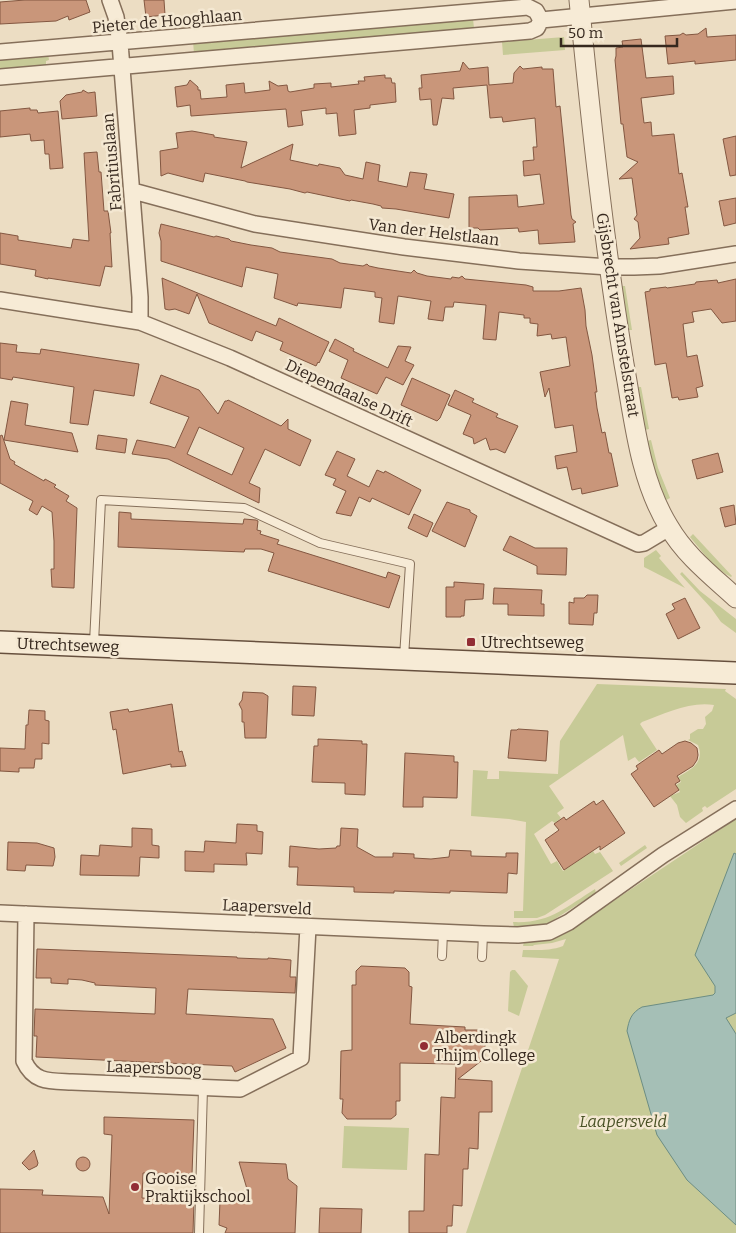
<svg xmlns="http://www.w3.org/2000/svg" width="736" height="1233" font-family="Bitter,serif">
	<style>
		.green { fill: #c7ca97 }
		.water { fill: #a5bfb6; stroke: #6c8d83 }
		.building { fill: #c9967a; stroke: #835741; fill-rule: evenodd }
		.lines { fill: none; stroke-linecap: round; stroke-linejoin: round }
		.service-casing { stroke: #856f5a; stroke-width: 10 }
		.minor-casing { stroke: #856f5a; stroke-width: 18 }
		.tertiary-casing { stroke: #856f5a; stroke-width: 21 }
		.secondary-casing { stroke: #67503e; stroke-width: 24 }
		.service { stroke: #f7ebd6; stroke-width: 8 }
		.minor { stroke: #f7ebd6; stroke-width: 15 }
		.tertiary { stroke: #f7ebd6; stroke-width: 19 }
		.secondary { stroke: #f7ebd6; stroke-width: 21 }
		.poi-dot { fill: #922d34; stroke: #f4e8d2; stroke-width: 2 }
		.labels { text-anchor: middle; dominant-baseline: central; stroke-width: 5; stroke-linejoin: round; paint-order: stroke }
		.street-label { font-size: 16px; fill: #36281e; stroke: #f4e8d2 }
		.poi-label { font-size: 16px; fill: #36281e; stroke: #f4e8d2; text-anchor: start }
		.park-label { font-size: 16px; font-style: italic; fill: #495125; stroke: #f4e8d2 }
	</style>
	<rect width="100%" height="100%" fill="#ecddc3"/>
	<path class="green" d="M473 19 474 28 467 29V31L194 54 193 41Z
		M564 37 565 50 503 55 502 42Z
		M48 53 49 60 46 61V64H49V66L0 70V57Z
		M621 286H625L632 330H628Z
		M637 387H641L649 429 645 430Z
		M651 440 658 468 670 498 666 500C658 481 652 461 647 441Z
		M693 534 732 576 731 577C714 569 702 551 690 537Z
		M656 550 661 556 659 558 685 588 644 567V558Z
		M682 572 700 591 736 619V633L721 622 711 608 680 574Z
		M597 684 726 689 725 691 736 699V789L707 808 705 806 702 808 703 811 686 823 680 817 677 805 670 796 680 792 676 785 681 782 678 777C692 769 705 762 698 745L688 740 690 739V734L698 729H703L706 724 705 717 712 711 714 705C690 701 664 714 642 722L640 724 657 750 639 762 635 757 628 761 623 735 549 786 564 808 557 813 561 818 555 823 552 821 534 834 551 864 557 861 563 871 593 851 595 854 600 852 613 871 545 915 537 918H514V911H523L526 822 509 819 471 816 473 770 488 771 487 779H499V771L558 774 560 741Z
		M736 819V1233H466L559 959 522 957 523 950C537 950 550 951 563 946L566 939 552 943 534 945 533 946H523L524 942 548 940 564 934Z
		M645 845 647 848 621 866 619 863Z
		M595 889 596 893 547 924 530 928 514 927 513 922C549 924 566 907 595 889Z
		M512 970H515L528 986 519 1016 508 1011 510 972Z
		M344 1126 409 1128 407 1170 342 1168Z"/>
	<path class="water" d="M734 853 736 854V1013L726 1018 736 1034V1225L687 1180 657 1135 627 1031C629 1020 631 1013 642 1007L713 995 715 993V986L695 955Z"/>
	<path class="building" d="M25 0H86L90 12 69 20 68 16 56 21 0 24V2Z
		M144 0H164L165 15 146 17Z
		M706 28 707 37 736 35V60L695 64V61L668 64 665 36 680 35 683 33 686 35 698 34Z
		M641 39 646 78 673 76 674 94 641 98 644 123 651 122 652 136 674 134 679 174 682 173 688 207H685L689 234 668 238 669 244 630 249 640 238 638 222 634 219 637 215 632 178 619 179 638 162 627 157 623 124H621L615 60 616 56V48L623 47 622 41Z
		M463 62 469 69 488 67 489 85 513 83 514 73 520 66 523 69 542 67V69H553L556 107 560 106 571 215 572 219 576 222 573 224 575 242 539 244 538 230 519 232 518 228 480 230 478 228H469V197L517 195 518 207 544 204 540 174 524 176 523 161 534 160 533 147H537L535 118 503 122 502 117 490 118 487 85 453 88 454 99 442 98 437 125H433L431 99 420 100 419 88H422L421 75 460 71Z
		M385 75V78H391L392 83H395L396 102 370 105V108L354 110 356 134 339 136 337 113 326 114V108L301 111 303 125 288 127 286 109 191 116 190 105 177 107 175 87 187 85 190 80 198 87V90H200L201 99 227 97 226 85 244 83 245 93 270 90 269 81 278 86 287 85 288 91 290 92 314 88V84L331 83V87L359 84 358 81H365L364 77Z
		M83 90 88 93 95 92 97 116 62 119 60 101 66 95 82 92Z
		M30 108V110H37L38 113 58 111 63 168 50 169 49 154H45L44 140 31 141 30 134 0 137V111Z
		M192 131 214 135V137L247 142 241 168 293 144 290 160 318 166 319 164 340 168 345 175 363 179 366 162 380 165 378 181 407 187 410 172 427 174 424 189 454 194 449 218 396 209 382 208 381 206 373 204 351 200 350 201 307 192 305 193 290 189 247 182 245 181 205 173 203 182 168 173 161 176 160 151 178 148 176 133Z
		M736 136V175L730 176 723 139Z
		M97 152 99 172H101L104 211H108L111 233H110L112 267 105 266 100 286 48 278V279L35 276 36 270 0 264V233L18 236V240L71 248 73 239 89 241 84 153Z
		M736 198V223L724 226 719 201Z
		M161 224 214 237 216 236 229 239 231 241 251 245 272 248 280 252 332 259 340 263 363 266 367 264 369 266 378 268 411 273 414 270 417 273 427 276 451 279 452 277 459 278 462 276 465 279 526 285 533 287V291H559L581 288 585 310 586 326 592 355 597 392H595L597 408 602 433 605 432 609 453H611L618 486 582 494 581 488 572 490 567 467 557 469 555 456 577 452 573 425 555 428 549 388 545 397 540 372 570 366 566 337 552 339 551 334 537 336 538 324 530 323V318H524V315L499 312 496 340 483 339 486 305 454 302 453 307H445L443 321 428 319 431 301 398 296 394 324 379 322 382 298 375 297V292L344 288 341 308 298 303 297 306 274 298 278 274 246 267 242 287 161 261V241L159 233Z
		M162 278 276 326 279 318 329 342 319 363 318 362 316 366 280 350 283 342 256 331 252 341 209 323 197 294 189 314 175 309 169 310 165 309Z
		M736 279V321L722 323 711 309 692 312 694 322 683 324 687 357 697 355 703 386 696 388 698 397 679 400 678 397 672 398 666 363 655 365 645 292 650 291V289L666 287 667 288 695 284 696 282 717 280 718 283Z
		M335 339 354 349 353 351 388 368 398 346 411 347 405 361 414 365 403 385 386 377 377 394 341 378 348 360 329 351Z
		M0 343 17 345 16 352 40 354 41 349 139 364 134 396 94 390 88 425 70 423 74 387 13 377 12 380 0 378Z
		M161 375 199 390 218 414 225 401H227L228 400 281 426 288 419V429L311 440 300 466 265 449 249 483 260 488 259 503 168 459 132 454 137 440 169 446 175 448 189 417 150 403ZM199 427 244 448 232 475 187 454Z
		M412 378 450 395 440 418 437 421 401 405Z
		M455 390 474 399 472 402 498 414 496 417 518 426 505 453 496 449 490 450 486 438 474 444 473 438 463 434 471 415 448 405Z
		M11 401 28 404 25 425 72 433 78 452 4 440Z
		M2 435 10 459 15 462 14 464 44 481 45 479 56 485 54 487 69 496 66 501 77 508 74 588 52 587 51 569H54V541L52 512 42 506 37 515 29 510 33 501 0 483V436Z
		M98 435 127 439 125 453 96 449Z
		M337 451 355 459 347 476 369 487 377 470 384 473 385 471 421 490 409 515 372 498 370 502 359 497 351 516 336 513 346 491 333 485 336 479 325 475Z
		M718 453 723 472 697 479 692 460Z
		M447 502 470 510V512L477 516 465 547 432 531Z
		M734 505 736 524 725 527 720 508Z
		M119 512 131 513V519L243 524 244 519 256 520 258 521 257 530 261 531 260 534 279 540 277 544 386 578 388 572 400 576 389 608 268 571 274 553 261 549H245L244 552 118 547Z
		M414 514 433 523 427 537 408 528Z
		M510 536 535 548H567L566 575 537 574V566L503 550Z
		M454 582 484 584 483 599 465 600 464 616H461V617H446V587H454Z
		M494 588 542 590 541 604H544V616L508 615V604H493Z
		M587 595H598L597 613H594L593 625 569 624V602L574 603V598H584Z
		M685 598 700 628 678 639 666 614 675 609 672 604Z
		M293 686 316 687 314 716 292 715Z
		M243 692 263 693 268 696 266 738H245L244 722H242V710L239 704 242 700Z
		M172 704 179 752 182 751 186 766 171 767V764L123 774 116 729 113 730 110 712 128 709 129 712Z
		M29 710 45 711V720L49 721V744L42 743V759H35L34 768H19V772L0 771V748L25 749 26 725H28Z
		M518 729 548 731 546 761 508 758 511 730H517Z
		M318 739 362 741V744H367L365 795 345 794V783L312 782 314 746H318Z
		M685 741 691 743 697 748 698 755 697 760 693 766 677 776 680 781 675 784 679 790 654 807 631 774 638 769 636 766 659 750 662 754 678 743Z
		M405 753 454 756V762H458L457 798 423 797V807H403Z
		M603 800 625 833 600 850V846L564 870 545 840 559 830 554 824 564 817 566 820 594 801 596 805Z
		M237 824 257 825V831L263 832 262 854 246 853 247 865 214 864V872L185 871V851L204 852 205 841 236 843Z
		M132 828 152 829V845L159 846V858L140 857 139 876 80 875 81 855 99 856 100 845 132 847Z
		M341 828 358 829 357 847 375 857H393V853L414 854V858L431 859 449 857 450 850 471 851V856L506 857V853H518L517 874 508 873 507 893 450 891V893L394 891V893L354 892V887L297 885 298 867H289L290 846 319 849 336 848 337 846H340Z
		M8 842 37 843 54 848 55 857 53 866 26 865 25 871 7 870Z
		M37 949 237 957V958L262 959H268V958L291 960 290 977H296L295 993 188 989 186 1014 273 1019 286 1048 235 1072 232 1066 36 1057 37 1036H34L35 1009 155 1014 156 988 95 985V983L82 980 68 979V984L51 983V978H36Z
		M361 966 405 968 409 972V986L412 987 410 1024 465 1027V1030H480L485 1036V1058L458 1079 492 1081V1112H479L478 1149 469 1148 468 1169H463L462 1206 453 1205 452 1226H447V1233H409V1211H424L425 1154 439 1155 441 1097 455 1098 456 1064 400 1063V1101H396V1115L391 1119H347L342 1113 343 1099H340L341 1051 352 1050V985H356V971Z
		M104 1117 194 1120 192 1174 143 1173 142 1198 194 1200 193 1233H0V1189L43 1190 42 1195 103 1197 109 1214 112 1135 104 1134Z
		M34 1150 38 1163 37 1166 29 1170 22 1163Z
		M76 1164a7 7 0 1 1 14 0a7 7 0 1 1-14 0Z
		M239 1162 286 1164 288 1179 297 1186 295 1233H225L227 1228 219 1225 220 1201H234L247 1189Z
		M320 1208 362 1209 361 1233H319Z"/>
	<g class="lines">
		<g class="service-casing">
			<path id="service" d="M94 643 101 500 244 508 320 543 410 564 404 657
				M442 956 443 932
				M482 957 483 934
				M199 1233 203 1088"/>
		</g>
		<g class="minor-casing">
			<path id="minor" d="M110 0 116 17 120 43 140 297V322
				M541 20 736 1
				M0 52 528 7 536 11 541 20
				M0 77 530 31 537 28 541 20
				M133 191 255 224 404 247 519 261 609 267H634L659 266 736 254
				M0 300 140 322 230 358 638 544 644 543 669 528
				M0 913 483 934 518 935 549 932 569 922 663 855 736 809
				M26 914 24 1061C34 1083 50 1081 72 1082L240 1089 301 1058 308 927"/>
		</g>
		<g class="tertiary-casing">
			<path id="tertiary" d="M579 0C591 122 604 243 624 364 634 418 639 479 669 527 685 555 712 576 736 598"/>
		</g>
		<g class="secondary-casing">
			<path id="secondary" d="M0 642 736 673"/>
		</g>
		<use href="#service" class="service"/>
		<use href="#minor" class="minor"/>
		<use href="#tertiary" class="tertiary"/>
		<use href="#secondary" class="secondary"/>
	</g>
	<g class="poi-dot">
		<rect x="466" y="637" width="10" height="10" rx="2.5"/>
		<circle cx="424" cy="1046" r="5"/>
		<circle cx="135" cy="1187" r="5"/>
	</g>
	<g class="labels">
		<g class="street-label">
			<text transform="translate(167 21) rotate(-5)">Pieter de Hooghlaan</text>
			<text transform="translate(112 162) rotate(-95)">Fabritiuslaan</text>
			<text transform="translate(434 232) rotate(7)">Van der Helstlaan</text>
			<text transform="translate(618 315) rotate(81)">Gijsbrecht van Amstelstraat</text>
			<text transform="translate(349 393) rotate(25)">Diependaalse Drift</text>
			<text transform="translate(68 645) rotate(2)">Utrechtseweg</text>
			<text transform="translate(267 907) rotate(3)">Laapersveld</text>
			<text transform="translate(154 1068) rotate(2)">Laapersboog</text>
		</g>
		<g class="poi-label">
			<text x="481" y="642">Utrechtseweg</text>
			<text x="434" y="1037">Alberdingk<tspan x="434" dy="18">Thijm College</tspan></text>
			<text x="145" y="1178">Gooise<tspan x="145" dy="18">Praktijkschool</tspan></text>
		</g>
		<g class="park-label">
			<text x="623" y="1121">Laapersveld</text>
		</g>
	</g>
	<path d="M561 38v8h116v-8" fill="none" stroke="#36281e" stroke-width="2.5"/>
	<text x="568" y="38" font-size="15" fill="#36281e" stroke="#f4e8d2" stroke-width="4" paint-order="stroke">50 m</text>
</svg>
